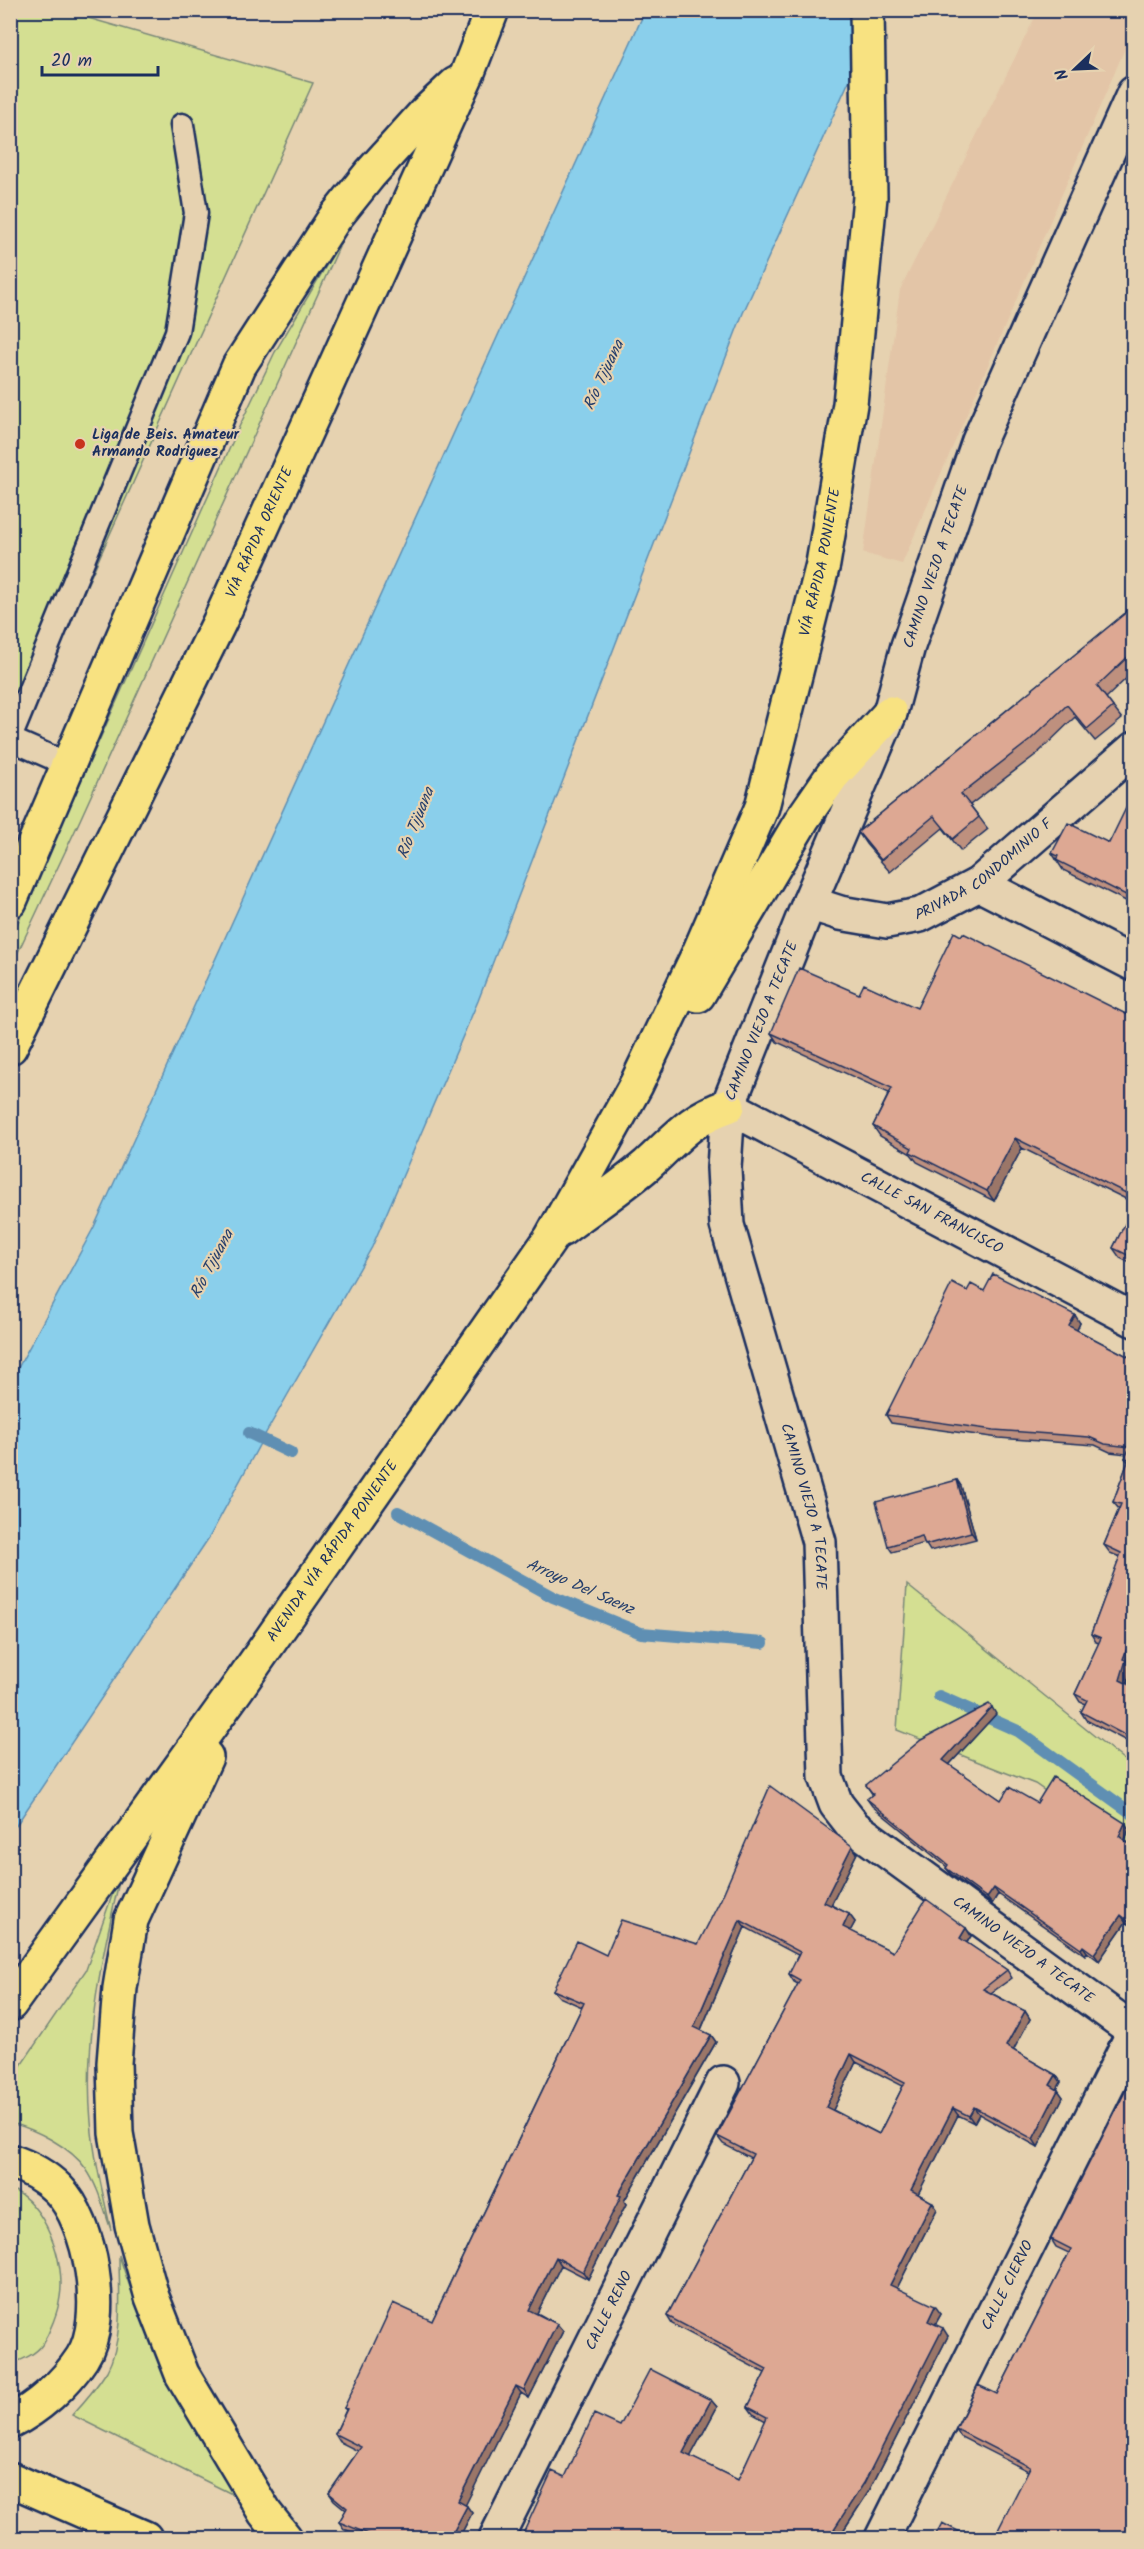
<svg xmlns="http://www.w3.org/2000/svg" width="1144" height="2549" font-family="Kalam,sans-serif">
	<style>
		.built { fill: #e3c5a7 }
		.green { fill: #d4df92; stroke: #788778; stroke-width: 1.5 }
		.water { fill: #8acfeb; stroke: #5e8fb3; stroke-width: 1.5 }
		.lines { fill: none; stroke-linecap: round; stroke-linejoin: round }
		.stream { stroke: #5e8fb3; stroke-width: 12 }
		.service-casing { stroke: #1b2f5e; stroke-width: 27 }
		.minor-casing { stroke: #1b2f5e; stroke-width: 38 }
		.primary-casing { stroke: #1b2f5e; stroke-width: 38 }
		.trunk-casing { stroke: #1b2f5e; stroke-width: 38 }
		.service { stroke: #e6d2b0; stroke-width: 22 }
		.minor { stroke: #e6d2b0; stroke-width: 33 }
		.primary { stroke: #f8e281; stroke-width: 33 }
		.trunk { stroke: #f8e281; stroke-width: 33 }
		.wall { fill: #be907e; stroke: #1b2f5e; stroke-width: 1.5; fill-rule: evenodd }
		.shaded-wall { fill: #9b7667; stroke: #1b2f5e; stroke-width: 1.5 }
		.building { fill: #dda893; stroke: #1b2f5e; stroke-width: 1.5; fill-rule: evenodd }
		.poi-dot { fill: #c8321e; stroke: #e6d2b0; stroke-width: 2 }
		.labels { text-anchor: middle; dominant-baseline: central; stroke-width: 4.5; stroke-linejoin: round; paint-order: stroke }
		.poi-label { font-size: 15px; font-weight: bold; fill: #1b2f5e; stroke: #e6d2b0; text-anchor: start }
		.street-label { font-size: 15px; fill: #1b2f5e; stroke: #e6d2b0 }
		.water-label { font-size: 16px; font-style: italic; fill: #263f6c; stroke: #e6d2b0 }
	</style>
	<rect width="100%" height="100%" fill="#e6d2b0"/>
	<filter id="ink" filterUnits="userSpaceOnUse"><feTurbulence type="fractalNoise" baseFrequency=".0167" numOctaves="2"/><feDisplacementMap in="SourceGraphic" scale="12" xChannelSelector="R" yChannelSelector="G"/><feConvolveMatrix kernelMatrix="1 2 1 2 8 2 1 2 1" color-interpolation-filters="sRGB"/></filter>
	<g filter="url(#ink)">
		<path class="built" d="M1038 11H1133V30L902 564 863 553 900 290Z"/>
		<path class="green" d="M11 11H64L313 83 11 754Z
			M345 234 80 820 11 967V938L240 425 275 352Z
			M907 1585 1133 1767V1852L1035 1784 897 1730Z
			M123 1864C104 1948 83 2035 91 2122 94 2158 103 2194 111 2230 104 2210 98 2186 86 2169 71 2147 35 2129 11 2123V2080L86 1970Z
			M10 2189C45 2201 66 2263 60 2297 58 2312 50 2332 42 2345 35 2355 21 2360 11 2364Z
			M119 2255C147 2342 189 2423 240 2498L72 2415C85 2401 97 2387 107 2371 124 2340 119 2290 119 2255Z"/>
		<path class="water" d="M645 11H881L743 313 478 1001 372 1247 263 1438 210 1536 11 1833V1381L94 1227Z"/>
		<g class="lines">
			<path class="stream" d="M249 1433 291 1453
				M398 1512 553 1597 641 1633 763 1643
				M939 1696 1018 1731 1134 1815"/>
			<g class="service-casing">
				<path id="service" d="M10 738 177 332 196 213 182 125
					M10 739 69 765"/>
			</g>
			<g class="minor-casing">
				<g id="minor">
					<path id="s1" d="M1134 93 979 441 908 646 890 713 809 903 728 1106 724 1168 727 1225 819 1542 826 1777 836 1804 854 1827 1134 2031"/>
					<path d="M979 884 1134 964"/>
					<path id="s2" d="M809 903 840 913 887 921 920 915 979 884 1134 749"/>
					<path id="s3" d="M728 1106 1134 1320"/>
					<path id="s4" d="M496 2538 723 2083"/>
					<path id="s5" d="M882 2538 1134 2032"/>
				</g>
			</g>
			<g class="primary-casing">
				<path id="primary" d="M10 2479 145 2538"/>
			</g>
			<g class="trunk-casing">
				<g id="trunk">
					<path d="M10 901 239 366 334 219 370 174 425 113 456 84"/>
					<path d="M698 995 803 818 832 776 890 713"/>
					<path id="s6" d="M10 1047 219 623 468 72 492 10"/>
					<path d="M562 1229C590 1208 620 1188 647 1165 677 1138 688 1120 728 1106"/>
					<path d="M206 1757 131 1920 120 1988 114 2063 116 2133 132 2225 152 2297 182 2374 265 2513 285 2538"/>
					<path id="s7" d="M10 2004 236 1690 551 1238 636 1085 698 955 762 807 823 564 850 404 870 197 867 10"/>
					<path d="M10 2161C28 2167 44 2175 58 2189 91 2222 108 2318 82 2358 65 2384 38 2408 10 2422"/>
				</g>
			</g>
			<use href="#service" class="service"/>
			<use href="#minor" class="minor"/>
			<use href="#primary" class="primary"/>
			<use href="#trunk" class="trunk"/>
		</g>
		<path class="wall" d="M1134 606V671L1106 698 1122 719 1095 741 1075 717 1038 753 970 805 988 829 961 851 943 828 890 872 866 844 858 832Z
			M1134 804V905L1063 870 1052 853 1109 843Z
			M859 994 917 1008 1134 1018V1203L1022 1148 994 1201 917 1162 911 1154 880 1136 873 1126 889 1093 777 1042 771 1033Z
			M1134 1207V1265L1120 1258 1113 1248Z
			M967 1291H984L1080 1323 1077 1330 1129 1357 1134 1347V1653L1129 1665 1132 1668 1127 1684 1134 1687V1745L1086 1720 1081 1712 1085 1704 1080 1702 1075 1694 1099 1643 1096 1642 1091 1634 1120 1557 1110 1553 1104 1545 1119 1509 1113 1502 1128 1462 1125 1458 1127 1454 1110 1452 1095 1445 999 1438 891 1423 886 1415Z
			M957 1480 961 1486 976 1539 930 1551 925 1543 892 1552 888 1546Z
			M996 1714 949 1765 1001 1800 1037 1803 1129 1829 1125 1840 1134 1848V1928L1126 1922 1099 1961 1087 1952 1085 1955 998 1894 992 1904 951 1874 946 1868 947 1867 872 1806 867 1799 873 1795 866 1785Z
			M852 1846 857 1853 831 1905 849 1914 855 1922 850 1931 893 1952 966 1928 971 1936 967 1943 1007 1970 1012 1978 991 1993 1025 2011 1030 2019 1013 2050 1056 2075 1061 2082 1057 2089 1063 2097 1038 2147 979 2114 974 2123 958 2115 918 2194 932 2202 937 2209 897 2288 941 2314 935 2325 948 2336 869 2491 841 2534 844 2538H521L565 2477 620 2426 711 2400 717 2407 690 2457 738 2480 766 2421 753 2414 748 2407 765 2373 672 2324 667 2316 751 2158 723 2144 717 2136 798 1984 794 1982 789 1974 798 1955 745 1927 701 2030 711 2035 716 2042 624 2201 626 2204 588 2279 561 2265 537 2313 557 2324 563 2331 529 2398 521 2393 465 2505 472 2513 459 2538H366L344 2529 339 2522 346 2510 334 2500 329 2493 358 2451 340 2442 335 2434 346 2410 344 2408 432 2321 582 2007 559 1997 553 1990 606 1955 698 1944ZM856 2062 903 2086 879 2134 833 2110Z
			M1134 2074V2538L1028 2471 961 2437 956 2429 997 2394 1069 2253 1056 2247 1051 2239Z"/>
		<path class="shaded-wall" d="M1015 1138 1022 1148 994 1201 987 1191Z
			M1075 1315 1080 1323 1075 1334 1069 1326Z
			M957 1480 961 1486 976 1539 971 1532Z
			M1134 1630V1653L1129 1665 1132 1668 1125 1688 1120 1680 1123 1659Z
			M992 1707 996 1714 947 1767 943 1760Z
			M1125 1823 1129 1829 1124 1842 1119 1836Z
			M852 1846 857 1853 829 1909 824 1902Z
			M994 1888 998 1894 992 1904 987 1898Z
			M849 1914 855 1922 848 1935 843 1927Z
			M1121 1915 1126 1922 1099 1961 1094 1954Z
			M740 1920 745 1927 699 2034 694 2027Z
			M966 1928 971 1936 965 1945 960 1938Z
			M1083 1946 1087 1952 1085 1955 1081 1949Z
			M1025 2011 1030 2019 1012 2053 1006 2046Z
			M711 2035 716 2042 624 2201 626 2204 588 2279 583 2272 618 2195Z
			M851 2054 856 2062 831 2114 826 2107Z
			M1056 2075 1061 2082 1055 2093 1050 2085Z
			M1058 2090 1063 2097 1038 2147 1033 2139Z
			M974 2107 979 2114 974 2123 969 2116Z
			M953 2108 958 2115 916 2198 911 2190Z
			M932 2202 937 2209 895 2292 890 2285Z
			M556 2257 561 2265 535 2317 529 2310Z
			M935 2306 941 2314 933 2328 928 2321Z
			M557 2324 563 2331 529 2398 524 2390Z
			M943 2328 948 2336 869 2491 841 2534 844 2538H836L834 2529Z
			M516 2386 521 2393 464 2508 458 2501Z
			M711 2400 717 2407 688 2461 683 2453Z
			M467 2506 472 2513 459 2538H450Z"/>
		<path class="building" d="M1134 606V651L1097 686 1113 707 1087 729 1067 705 1029 741 961 794 979 817 953 839 934 816 881 860 858 832Z
			M1129 802 1134 804V899L1056 860 1058 856 1052 853 1068 823 1109 843Z
			M954 932 961 936 963 933 1134 1018V1197L1015 1138 987 1191 910 1152 912 1148 873 1126 892 1088 771 1033 799 968 859 994 864 984 917 1008Z
			M1134 1206V1258L1113 1248Z
			M993 1274 1075 1315 1069 1326 1129 1357 1134 1347V1630L1123 1659 1126 1660 1120 1680 1134 1687V1740L1081 1712 1087 1700 1075 1694 1101 1638 1091 1634 1121 1553 1104 1545 1121 1504 1113 1502 1129 1459 1125 1458 1130 1447 1105 1444 1089 1437 994 1430 886 1415 952 1283 967 1291 971 1284 984 1291Z
			M957 1480 971 1532 925 1545 922 1536 888 1546 876 1502Z
			M989 1704 992 1707 943 1760 1001 1800 1009 1787 1037 1803 1053 1777 1125 1823 1119 1836 1134 1848V1926L1121 1915 1094 1954 1083 1946 1081 1949 994 1888 987 1898 946 1868 948 1865 867 1799 873 1794 866 1785 921 1740Z
			M770 1786 852 1846 824 1902 849 1914 843 1927 893 1952 926 1899 966 1928 960 1938 1007 1970 983 1989 1025 2011 1006 2046 1056 2075 1050 2085 1058 2090 1033 2139 974 2107 969 2116 953 2108 911 2190 932 2202 890 2285 935 2306 928 2321 943 2328 864 2483 834 2529 839 2532 836 2538H521L552 2471 565 2477 594 2414 620 2426 650 2369 711 2400 683 2453 738 2480 767 2417 748 2407 767 2369 667 2316 753 2154 717 2136 800 1980 789 1974 800 1952 740 1920 694 2027 711 2035 618 2195 621 2196 583 2272 556 2257 529 2310 557 2324 524 2390 516 2386 458 2501 467 2506 450 2538H378L339 2522 347 2508 329 2493 361 2447 335 2434 347 2409 344 2408 393 2303 432 2321 584 2003 553 1990 577 1941 606 1955 621 1920 698 1944 721 1899ZM851 2054 905 2082 879 2134 826 2107Z
			M1134 2074V2538H994L1030 2467 956 2429 978 2385 997 2394 1071 2249 1051 2239Z
			M942 2523 972 2538H934Z"/>
	</g>
	<circle class="poi-dot" cx="80" cy="444" r="6"/>
	<g class="labels">
		<g class="poi-label">
			<text x="92" y="435">Liga de Beis. Amateur<tspan x="92" dy="17">Armando Rodriguez</tspan></text>
		</g>
		<g class="street-label">
			<text stroke="none"><textPath href="#s6" startOffset="572">VÍA RÁPIDA ORIENTE</textPath></text>
			<text stroke="none"><textPath href="#s7" startOffset="1670">VÍA RÁPIDA PONIENTE</textPath></text>
			<text transform="translate(936 567) rotate(-71)">CAMINO VIEJO A TECATE</text>
			<text stroke="none"><textPath href="#s2" startOffset="192">PRIVADA CONDOMINIO F</textPath></text>
			<text transform="translate(762 1021) rotate(-68)">CAMINO VIEJO A TECATE</text>
			<text stroke="none"><textPath href="#s3" startOffset="230">CALLE SAN FRANCISCO</textPath></text>
			<text stroke="none"><textPath href="#s1" startOffset="1504">CAMINO VIEJO A TECATE</textPath></text>
			<text stroke="none"><textPath href="#s7" startOffset="556">AVENIDA VÍA RÁPIDA PONIENTE</textPath></text>
			<text stroke="none"><textPath href="#s1" startOffset="2044">CAMINO VIEJO A TECATE</textPath></text>
			<text stroke="none"><textPath href="#s5" startOffset="282">CALLE CIERVO</textPath></text>
			<text stroke="none"><textPath href="#s4" startOffset="254">CALLE RENO</textPath></text>
		</g>
		<g class="water-label">
			<text transform="translate(604 375) rotate(-65)">Río Tijuana</text>
			<text transform="translate(416 823) rotate(-68)">Río Tijuana</text>
			<text transform="translate(212 1264) rotate(-62)">Río Tijuana</text>
			<text transform="translate(580 1587) rotate(24)">Arroyo Del Saenz</text>
		</g>
	</g>
	<rect width="1144" height="2549" fill="none" stroke="#e6d2b0" stroke-width="36"/>
	<rect x="18" y="18" width="1108" height="2513" fill="none" stroke="#1b2f5e" stroke-width="2" filter="url(#ink)"/>
	<g transform="translate(1075 69) rotate(247)" stroke="#e6d2b0" stroke-width="4.5" paint-order="stroke">
	<path d="M0-4.5L10 22L0 15L-10 22Z" fill="#1b2f5e"/>
	<text y="-9" font-size="16" font-weight="bold" text-anchor="middle" fill="#1b2f5e">N</text>
	</g>
	<path d="M42 66v9h116v-9" fill="none" stroke="#1b2f5e" stroke-width="3"/>
	<text x="51" y="66" font-size="18" fill="#1b2f5e" stroke="#e6d2b0" stroke-width="4.5" paint-order="stroke">20 m</text>
</svg>
